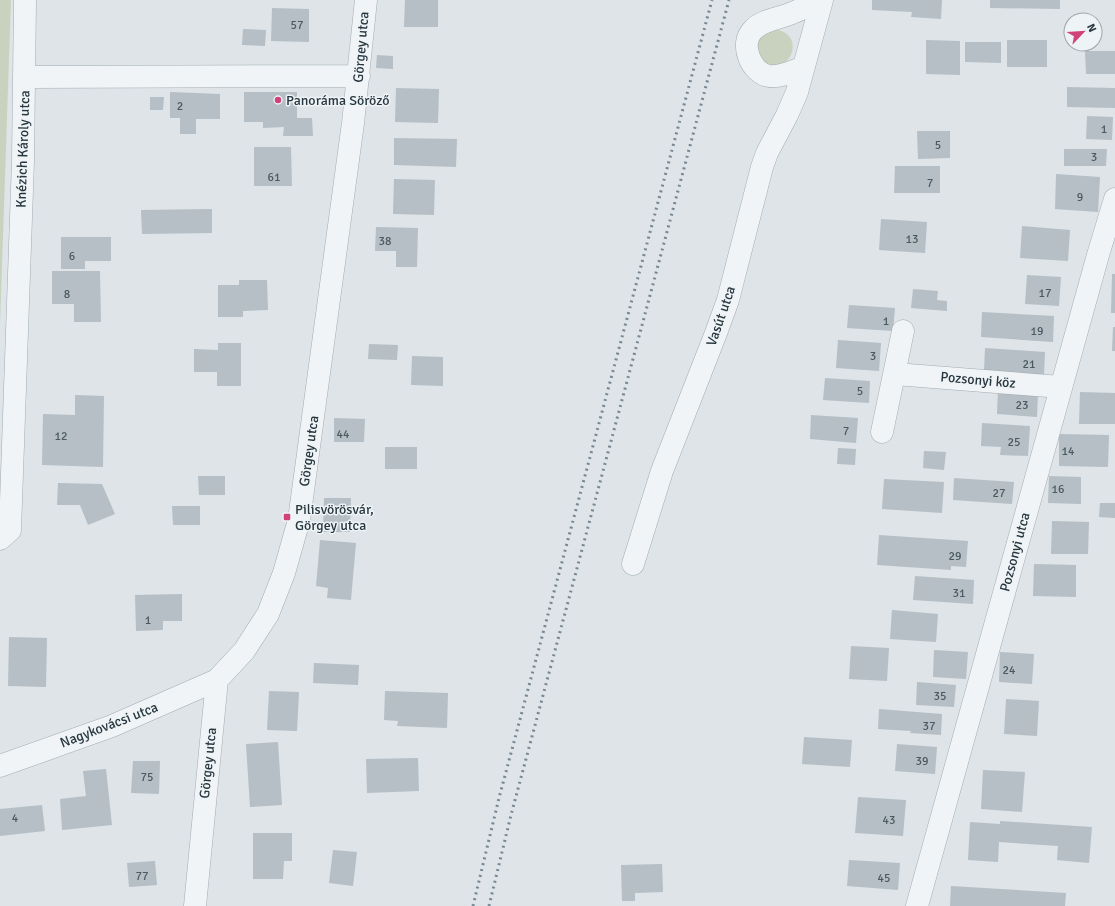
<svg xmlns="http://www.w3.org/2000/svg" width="1115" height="906" font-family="Signika,sans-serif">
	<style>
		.green { fill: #c9d2bf }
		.building { fill: #b5bfc5 }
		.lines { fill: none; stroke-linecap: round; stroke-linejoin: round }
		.minor-casing { stroke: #a3acb2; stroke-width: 23 }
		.minor { stroke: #f1f4f6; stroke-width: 22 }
		.rail { stroke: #788892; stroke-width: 3; stroke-dasharray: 2 4; stroke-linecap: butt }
		.poi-dot { fill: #cf427a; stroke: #eef3f5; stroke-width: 1.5 }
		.labels { text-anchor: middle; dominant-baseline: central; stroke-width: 3; stroke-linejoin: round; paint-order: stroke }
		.number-label { font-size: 12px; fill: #4a5860 }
		.street-label { font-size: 14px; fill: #27363f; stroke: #eef3f5 }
		.poi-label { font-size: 14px; fill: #27363f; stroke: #eef3f5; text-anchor: start }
	</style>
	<rect width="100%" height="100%" fill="#dee4e8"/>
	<path class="green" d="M0 0H11L0 325Z
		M774 29C810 34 787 80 764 62 760 59 760 55 759 51 754 36 762 36 774 29Z"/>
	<path class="building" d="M405 0H438V27H404Z
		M872 0H942L941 19 911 17 912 12 872 10Z
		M990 0H1060V9L990 8Z
		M272 8 309 9V42L271 41Z
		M243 29 266 30 265 46 242 45Z
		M926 40 960 41V75L926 74Z
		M1007 40H1047V67H1007Z
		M965 42H1001V63L965 62Z
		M1085 51H1115V74H1086Z
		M377 55 393 56V69L376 68Z
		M1067 87 1115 88V108L1067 107Z
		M396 88 439 89 438 123 395 122Z
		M170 92 220 94V119H196V134H180V118H170Z
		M244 92H297V118H312L313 136H283L284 127 263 128V122H244Z
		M150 97H164L163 110H150Z
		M1087 116 1113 117 1112 140 1086 139Z
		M917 131H950V158L918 159Z
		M394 138 457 139 456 167 394 165Z
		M254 147H291L292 186H254Z
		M1064 149H1107L1106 166H1064Z
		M895 166H940V193H894Z
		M1056 174 1100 177 1098 212 1055 209Z
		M394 179 435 180 434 215 393 214Z
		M212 209V233L142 234 141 210Z
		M881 219 927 222 925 253 879 250Z
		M1022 226 1070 230 1068 261 1020 258Z
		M376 227 418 228 417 267H396V251H375Z
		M61 237H111V261H85V269H61Z
		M52 271H100L101 322H74V304H52Z
		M1112 274H1115V313H1111Z
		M1027 275 1061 277 1059 306 1025 304Z
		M239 280H267L268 310 243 311V317H218V285H239Z
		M913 289 938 291 937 300 947 301V311L911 308Z
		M849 305 895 308 893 331 847 328Z
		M982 312 1054 316 1053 342 981 337Z
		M1113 327H1115V351H1112Z
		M838 340 881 343 879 371 836 368Z
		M218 343H241V386H217V372H194V349L218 350Z
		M369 344 398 345 397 360 368 359Z
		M985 348 1045 352 1044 375 984 371Z
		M412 356 443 357V386L411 385Z
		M825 378 870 381 869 403 823 400Z
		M998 390 1038 392 1037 417 997 414Z
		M1080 392 1115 393V424H1079Z
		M75 395 104 396 103 467 42 465 43 414 75 415Z
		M811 415 858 418 856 443 810 439Z
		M334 418 365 419 364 442H334Z
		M982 423 1030 426 1028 456 1000 455 1001 447 981 446Z
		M1059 434 1109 435 1108 467 1059 466Z
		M385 447H417V469H385Z
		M838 448 856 449 855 465 837 464Z
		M924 451 946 452 944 470 923 468Z
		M198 476H225V495H199Z
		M1049 476 1081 477V504L1048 503Z
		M954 478 1014 482 1012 504 953 500Z
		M884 479 944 482 942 513 882 509Z
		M58 483 102 484 115 514 88 525 80 505H57Z
		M324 498H351L350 532H323Z
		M1100 503H1115V518L1099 517Z
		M172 506H200V525H173Z
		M1052 521 1089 522 1088 554H1051Z
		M879 535 968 541 966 567 951 566V570L877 565Z
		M320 540 356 543 351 600 327 598 328 588 316 586Z
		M1034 564 1076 565V597L1033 596Z
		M915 576 974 580 973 604 913 600Z
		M182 594V621H163V630L136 631 135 595Z
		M892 610 938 614 936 642 890 639Z
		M9 637 47 638 46 687 8 686Z
		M851 646 889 648 887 681 849 679Z
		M934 650 968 652 966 679 933 677Z
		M1000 652 1034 654 1032 684 999 682Z
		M314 663 359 665 358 685 313 683Z
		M917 682 956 685 954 707 916 705Z
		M269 691 299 692 297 731 267 730Z
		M385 691 448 693 447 728 397 726 398 721 384 720Z
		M1006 699 1039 701 1037 736 1004 734Z
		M879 709 942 714 941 735 910 733 911 731 878 729Z
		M804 737 852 740 850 767 802 764Z
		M278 742 282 805 250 807 246 744Z
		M897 744 937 747 935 774 895 771Z
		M418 758 419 791 367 793 366 759Z
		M133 761H160L159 794 131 793Z
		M106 769 112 825 62 830 60 799 86 796 83 771Z
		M983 770 1025 772 1022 812 981 809Z
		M858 797 906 800 903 836 855 833Z
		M42 805 45 831 0 836V809Z
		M1000 821 1092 827 1089 863 1057 860 1058 846 999 842 998 862 968 860 970 822 1000 824Z
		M253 833H292V861H284L283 879H253Z
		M333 850 357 852 353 886 329 883Z
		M849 860 900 863 898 890 847 886Z
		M155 861 157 885 129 887 127 863Z
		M662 864 663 892 635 893V901H622L621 865Z
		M951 886 1066 893 1065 906H950Z"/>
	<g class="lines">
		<g class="minor-casing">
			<path id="minor" d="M804 67C793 71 781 78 769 76 751 73 739 44 753 30 763 19 779 19 792 13 800 10 808 6 816 0
				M25 77 359 76
				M895 374 1061 387
				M882 432 903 331
				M0 539 10 530 23 161 25 0
				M633 564 662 471 716 333 728 300 762 167 767 153 787 115 797 92 822 0
				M0 766 112 726 217 680
				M195 906 217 680 244 651 268 614 284 573 299 520 353 123 366 0
				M917 906 1098 255 1115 199"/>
		</g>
		<use href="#minor" class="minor"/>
		<path class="rail" d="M473 906 499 798 712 0
			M489 906 511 815 729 0"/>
	</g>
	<g class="poi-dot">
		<circle cx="278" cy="100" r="4"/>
		<rect x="283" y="513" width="8" height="8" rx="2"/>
	</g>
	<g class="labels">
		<g class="number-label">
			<text x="297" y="25">57</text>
			<text x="180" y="106">2</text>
			<text x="1104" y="129">1</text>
			<text x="938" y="145">5</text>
			<text x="1094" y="157">3</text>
			<text x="274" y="177">61</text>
			<text x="930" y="183">7</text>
			<text x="1080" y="197">9</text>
			<text x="912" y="239">13</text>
			<text x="385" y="241">38</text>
			<text x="72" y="256">6</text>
			<text x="1045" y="293">17</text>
			<text x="67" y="294">8</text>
			<text x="886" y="321">1</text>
			<text x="1037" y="331">19</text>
			<text x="873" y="356">3</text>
			<text x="1029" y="364">21</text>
			<text x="860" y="391">5</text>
			<text x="1022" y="405">23</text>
			<text x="846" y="431">7</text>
			<text x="343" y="434">44</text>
			<text x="61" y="436">12</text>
			<text x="1014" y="442">25</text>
			<text x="1068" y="451">14</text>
			<text x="1058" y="489">16</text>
			<text x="999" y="493">27</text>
			<text x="955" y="556">29</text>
			<text x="959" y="593">31</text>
			<text x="148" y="620">1</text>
			<text x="1009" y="670">24</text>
			<text x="940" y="696">35</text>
			<text x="929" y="726">37</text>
			<text x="922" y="761">39</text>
			<text x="147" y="777">75</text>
			<text x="15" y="818">4</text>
			<text x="889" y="820">43</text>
			<text x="142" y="876">77</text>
			<text x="884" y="878">45</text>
		</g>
		<g class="street-label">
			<text transform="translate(361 47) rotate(-85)">Görgey utca</text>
			<text transform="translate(23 149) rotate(-88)">Knézich Károly utca</text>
			<text transform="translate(721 316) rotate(-71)">Vasút utca</text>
			<text transform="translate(978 380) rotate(5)">Pozsonyi köz</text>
			<text transform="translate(309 451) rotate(-82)">Görgey utca</text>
			<text transform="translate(1015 552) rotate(-75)">Pozsonyi utca</text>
			<text transform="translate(109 725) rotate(-21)">Nagykovácsi utca</text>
			<text transform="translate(208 763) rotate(-84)">Görgey utca</text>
		</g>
		<g class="poi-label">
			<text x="286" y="100">Panoráma Söröző</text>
			<text x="295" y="509">Pilisvörösvár,<tspan x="295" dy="16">Görgey utca</tspan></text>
		</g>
	</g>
	<g transform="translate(1083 32) rotate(65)"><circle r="19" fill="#eef3f5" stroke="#9ea7ac"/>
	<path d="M0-3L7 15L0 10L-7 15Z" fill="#cf427a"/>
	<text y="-6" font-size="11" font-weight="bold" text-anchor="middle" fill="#27363f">N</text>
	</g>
</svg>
